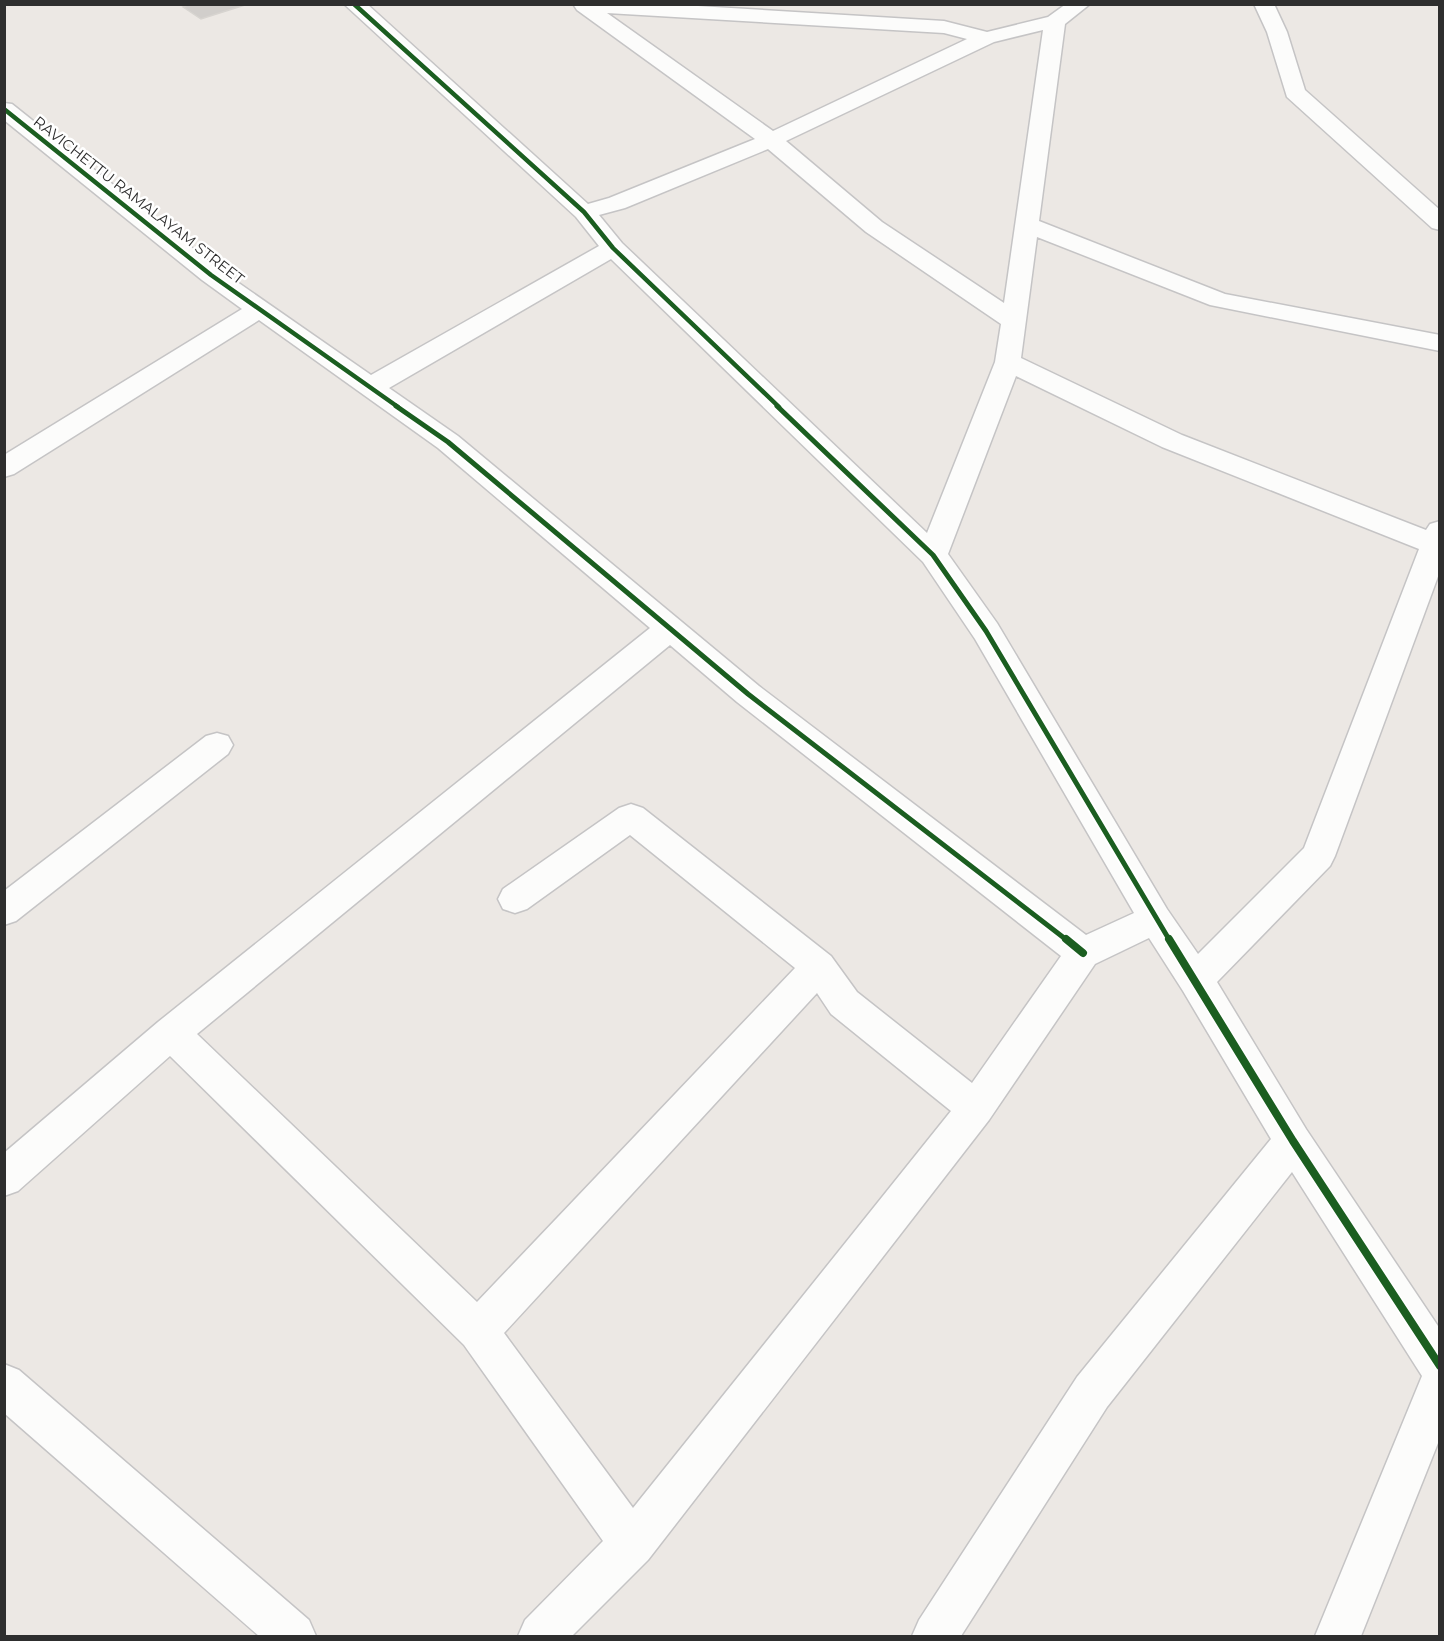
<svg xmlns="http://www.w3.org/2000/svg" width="1444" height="1641" font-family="Montserrat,sans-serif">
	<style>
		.building { fill: #d1cecb; stroke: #d7d4d0; stroke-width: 1.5 }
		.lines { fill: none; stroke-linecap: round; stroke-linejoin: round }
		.minor-casing { stroke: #c5c4c5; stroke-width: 3 }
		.minor { fill: #fcfcfb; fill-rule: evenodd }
		.cycleway-far2-casing { stroke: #fff; stroke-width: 8 }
		.cycleway-far1-casing { stroke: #fff; stroke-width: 9 }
		.cycleway-casing { stroke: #fff; stroke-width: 11 }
		.cycleway-far2 { stroke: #1b5e20; stroke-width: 4.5 }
		.cycleway-far1 { stroke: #1b5e20; stroke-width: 5 }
		.cycleway { stroke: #1b5e20; stroke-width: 8 }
		.labels { text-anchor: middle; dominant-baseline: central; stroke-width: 5; stroke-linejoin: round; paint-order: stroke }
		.far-street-label { font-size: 15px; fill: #2e2e2e; stroke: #fff }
	</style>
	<rect width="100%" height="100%" fill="#ece8e4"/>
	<path class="building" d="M190 4H248L201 19 183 7Z"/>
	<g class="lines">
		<g class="minor-casing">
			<path id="minor" d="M344 4H367L588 204 609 198 755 139 577 10 573 4H665L944 21 987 32 1048 17 1066 4H1090L1065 24 1039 221 1225 294 1440 335V351L1210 305 1037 237 1021 358 1182 435 1426 530 1430 524 1440 521V571L1335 856 1330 866 1217 982 1306 1129 1440 1329V1438L1361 1636H1315L1422 1376 1292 1172 1107 1407 961 1636H912L919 1620 1077 1377 1271 1139 1183 991 1149 938 1095 964 989 1120 648 1560 572 1636H518L525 1620 603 1541 464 1345 170 1056 18 1191 4 1196V1153L158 1022 650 628 438 448 259 320 14 474 4 477V455L242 309 202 280 4 120V103L12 104 220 270 371 375 599 246 576 217ZM607 13 944 33 967 39 773 131ZM1043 30 1004 303 882 222 786 141 994 42ZM768 149 866 232 1001 324 995 362 927 533 622 243 599 215 625 208ZM611 259 923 562 975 639 1134 913 1086 935 759 686 458 436 389 388ZM1016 376 1162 447 1419 549 1304 848 1198 954 1167 909 997 623 948 554ZM670 645 737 702 1061 956 972 1083 857 992 831 956 643 808 631 804 619 808 503 889 498 899 503 909 515 913 527 909 630 835 795 968 477 1302 197 1034ZM817 993 831 1014 951 1111 633 1508 504 1333Z
				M1254 4H1274L1287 32 1305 90 1440 210V230L1432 228 1287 97 1267 32Z
				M217 733 228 736 233 745 228 754 16 921 4 925V891L206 736Z
				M4 1364 19 1370 309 1620 316 1636H259L4 1413Z"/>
		</g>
		<use href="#minor" class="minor"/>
		<g class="cycleway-far2-casing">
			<path id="cycleway-far2" d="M354 4 584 212 613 248 779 407
				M4 109 211 275 398 407"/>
		</g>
		<g class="cycleway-far1-casing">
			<path id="cycleway-far1" d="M396 406 448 442 748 694 1068 941
				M777 406 933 555 986 631 1170 941"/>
		</g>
		<g class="cycleway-casing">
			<path id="cycleway" d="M1066 939 1083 953
				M1169 939 1293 1141 1440 1366"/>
		</g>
		<use href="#cycleway-far2" class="cycleway-far2"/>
		<use href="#cycleway-far1" class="cycleway-far1"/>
		<use href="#cycleway" class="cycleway"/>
	</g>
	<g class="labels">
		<g class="far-street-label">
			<text transform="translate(139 200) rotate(38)">RAVICHETTU RAMALAYAM STREET</text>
		</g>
	</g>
	<rect width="1444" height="1641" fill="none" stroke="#2e2e2e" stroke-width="12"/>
</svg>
